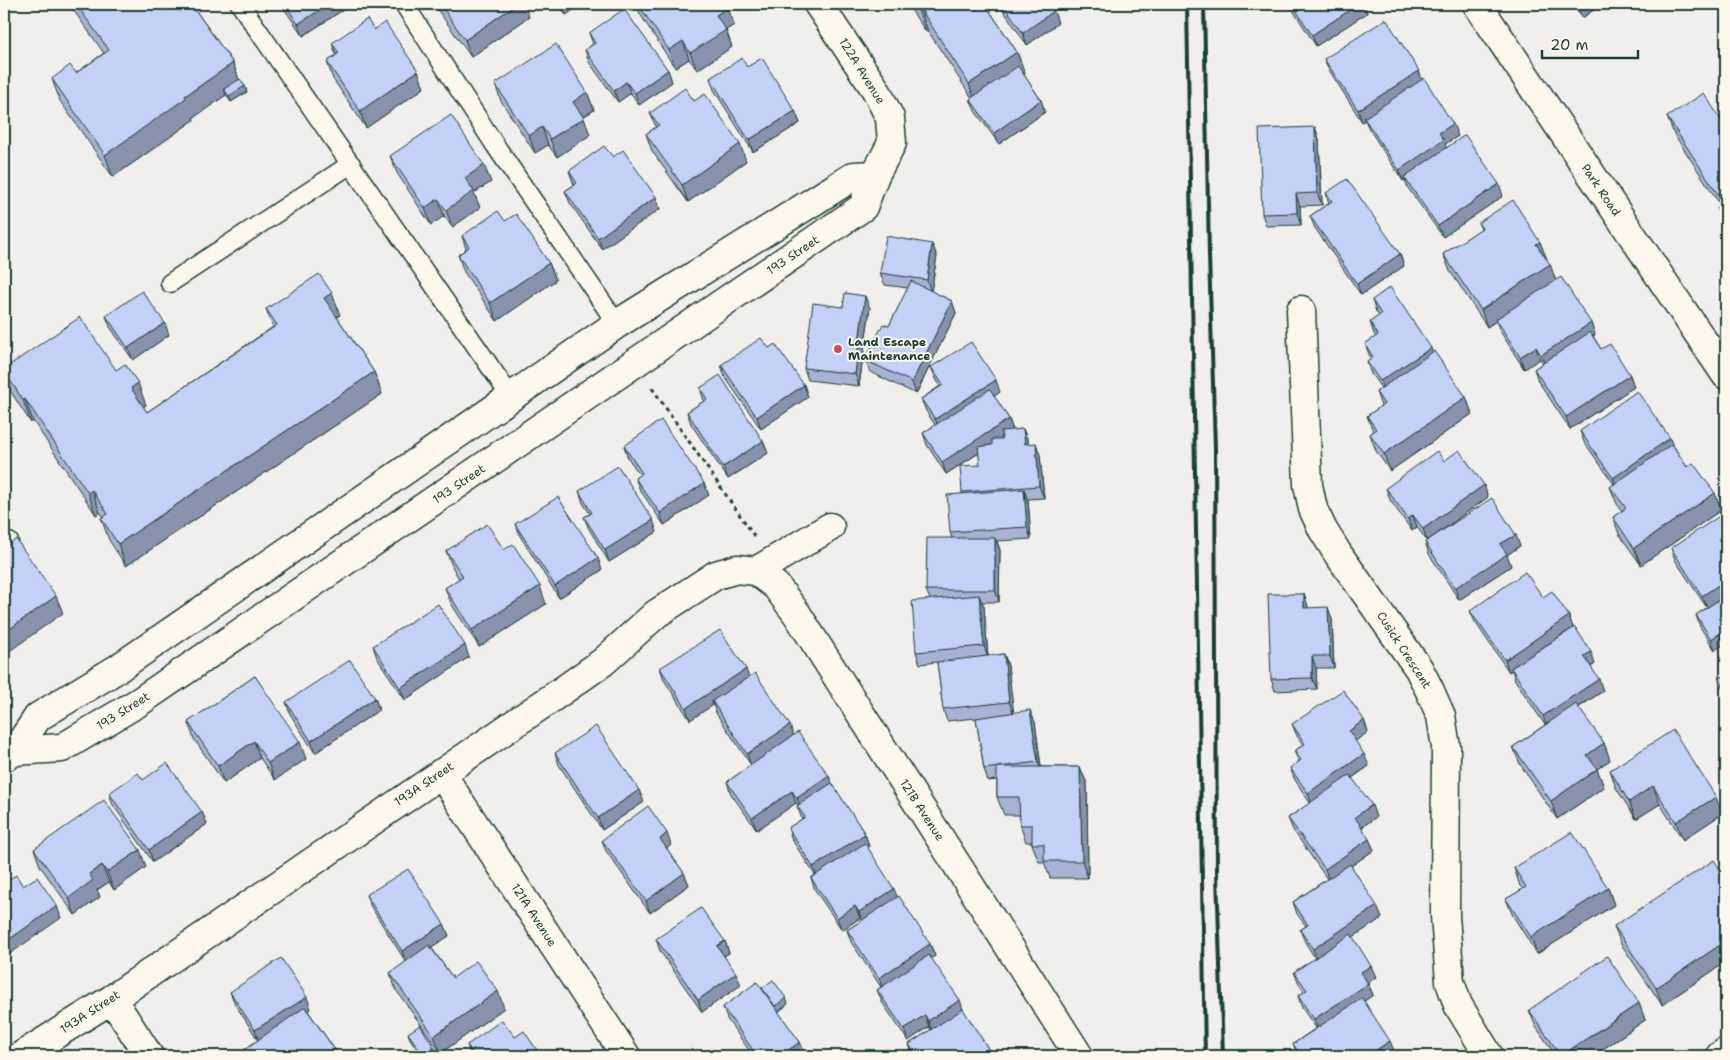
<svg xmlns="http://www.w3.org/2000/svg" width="1730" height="1060" font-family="'Shantell Sans',sans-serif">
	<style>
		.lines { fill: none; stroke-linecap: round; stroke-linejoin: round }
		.lane-casing { stroke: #1f3d34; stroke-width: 21 }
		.street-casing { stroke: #1f3d34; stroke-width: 31 }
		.secondary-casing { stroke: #1f3d34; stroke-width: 31 }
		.path { stroke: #1f3d34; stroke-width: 3; stroke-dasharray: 4 4; stroke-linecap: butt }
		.lane { stroke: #fbf7ec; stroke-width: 18 }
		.street { stroke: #fbf7ec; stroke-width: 28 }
		.secondary { stroke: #fbf7ec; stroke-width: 28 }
		.rail { stroke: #1f3d34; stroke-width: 4 }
		.wall { fill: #a8b3d4; stroke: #1f3d34 }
		.shaded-wall { fill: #8892ad; stroke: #1f3d34 }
		.building { fill: #c3d0f7; stroke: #1f3d34 }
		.poi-dot { fill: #d1495b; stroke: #fbf7ec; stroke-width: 2 }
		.labels { text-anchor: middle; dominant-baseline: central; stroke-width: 4; stroke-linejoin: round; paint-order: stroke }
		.street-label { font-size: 12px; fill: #1f3d34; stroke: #fbf7ec }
		.poi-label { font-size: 12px; font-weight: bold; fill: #1f3d34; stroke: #fbf7ec; text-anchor: start }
	</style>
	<rect width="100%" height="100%" fill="#f0efee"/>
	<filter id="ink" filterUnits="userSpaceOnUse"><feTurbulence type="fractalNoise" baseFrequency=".02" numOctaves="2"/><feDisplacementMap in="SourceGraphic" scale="10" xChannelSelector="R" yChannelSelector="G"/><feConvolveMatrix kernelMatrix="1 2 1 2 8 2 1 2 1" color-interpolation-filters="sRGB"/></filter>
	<g filter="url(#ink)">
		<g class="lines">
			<g class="lane-casing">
				<path id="lane" d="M240 4 511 397
					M404 4 495 145 617 324
					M170 283 351 164
					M4 545 9 542"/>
			</g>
			<g class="street-casing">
				<path id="street" d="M1301 310 1308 485 1313 509 1323 530 1338 554 1419 669 1430 691 1441 716 1446 747 1445 916 1450 982 1458 1005 1489 1056
					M756 571 776 586 797 614 1079 1056
					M441 773 626 1056
					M112 999 149 1056
					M21 1056 112 999 562 691 603 662 656 614 716 575 737 569 756 571 830 527
					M1720 1056 1726 1052"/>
			</g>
			<g class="secondary-casing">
				<path id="secondary" d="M1477 4 1726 375
					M15 751 62 748 139 702 863 207 875 175 892 143 890 118 876 90 818 4
					M5 757 15 751 38 717 117 669 617 324 854 176 875 175"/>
			</g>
			<path class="path" d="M652 388 755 537"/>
			<use href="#lane" class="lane"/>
			<use href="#street" class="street"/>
			<use href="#secondary" class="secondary"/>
			<path class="rail" d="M1187 4 1205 1056
				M1204 4 1209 256 1215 448 1217 874 1223 1056"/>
		</g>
		<path class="wall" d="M69 4H191L233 63 239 80 245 86 247 92 231 102 226 95 193 118 194 120 113 177 60 101 52 79 76 73 104 53Z
			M281 4H352L303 36Z
			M435 4H524L529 17 471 57 437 9Z
			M558 4H582L566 15Z
			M636 4H725L734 25 726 30 732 47 697 70 689 59 675 68 640 14Z
			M907 4H985L1017 52 1025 74 1024 75 1041 100 1045 112 999 144 975 111 970 99 972 98 928 31 926 32Z
			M1001 4H1048L1058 23 1027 45 1003 10Z
			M1289 4H1364L1367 13 1316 46Z
			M1572 4H1602L1582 18Z
			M374 30 424 88 366 128 333 79 327 62 336 55 332 43Z
			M589 33 668 70 672 82 639 105 631 93 618 102 589 62 585 50 593 44Z
			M1324 59 1419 71 1422 80 1458 136 1445 144 1446 147 1503 196 1443 237 1408 188 1405 180 1403 181 1369 129 1365 120 1362 122 1329 70Z
			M747 67 795 111 800 123 753 152 714 90 710 78Z
			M495 84 587 92 594 110 583 117 590 135 557 157 548 145 535 153 501 101Z
			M694 101 746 161 688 202 652 151 646 134 656 127 650 113Z
			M1667 117 1726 128V230L1723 226 1717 208 1721 206 1674 134Z
			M1315 127 1319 139 1322 205 1300 206 1301 225 1266 226 1262 214Z
			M390 156 491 182 474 193 480 208 452 227 444 216 431 225 397 173Z
			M613 157 656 197 660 209 602 249 570 203 565 191 574 185 569 171Z
			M1326 193 1400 254 1404 266 1361 295 1315 228 1310 216 1329 203Z
			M505 221 549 263 556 280 497 321 464 272 458 255 466 249 462 236Z
			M1478 223 1540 242 1546 259 1556 281 1591 323 1595 335 1593 336 1601 349 1630 375 1634 387 1570 429 1538 381 1534 369 1543 363 1540 359 1524 369 1500 331 1496 321 1487 327 1450 271 1443 254 1481 229Z
			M932 244 937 256 931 291 952 301 956 313 916 394 870 372 865 360 889 326 908 288 885 285 880 273Z
			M1372 300 1432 352 1466 397 1472 414 1390 471 1376 451 1370 434 1373 431 1367 416 1381 406 1376 392 1381 388 1371 374 1367 362 1371 359 1365 344 1376 337 1374 334 1370 322 1379 316 1376 312Z
			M843 307 870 308 859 386 808 380 804 368Z
			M266 309 340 315 337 317 374 372 382 394 126 566 109 540 101 518 103 517 100 512 96 515 33 421 31 423 11 392 4 372V369L116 370 146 405 143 407 147 412 273 327Z
			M106 316 169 335 133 360 110 327Z
			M769 348 804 385 808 397 761 429 725 377 721 365Z
			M931 367 1000 392 994 396 1009 419 1013 430 1023 429 1028 441V444L1040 455 1044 498 1028 499 1031 539 997 541 1000 550 999 602H982L984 607 988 656 1004 654 1008 666 1013 713 1035 722 1041 767H1080L1087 784 1088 878H1050L1044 862H1039L1032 844V842H1026L1020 825V815H1004L997 797V780L988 781 984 769 976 718 947 721 943 709 937 662 920 664 916 652 930 599 926 590 952 538 950 532 962 494V492L980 465 979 453 946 474 927 445 923 433 935 425 926 411 921 399 940 386 936 379Z
			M700 388 768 453 728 479 691 424 687 412 704 401Z
			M1580 431 1673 445 1687 467 1721 510 1641 565 1619 534 1613 517 1622 511 1617 504 1610 487 1614 484 1584 442Z
			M624 446 709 495 664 525 640 490 635 478 640 475 628 458Z
			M1444 461 1488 497 1427 541 1417 527 1412 531 1390 500 1386 488Z
			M579 491 657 532 609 562 589 529 584 517 590 514 583 503Z
			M1726 516 1707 608 1675 560 1671 548Z
			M515 524 602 570 559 598 520 536Z
			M1425 542 1520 546 1507 555 1511 566 1459 600 1429 554Z
			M504 550 546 604 479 647 452 605 445 588 459 579 453 568 446 551Z
			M1304 594 1308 608 1332 619 1334 668H1316L1317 689 1275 691 1271 679Z
			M1726 595V643L1715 650 1700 627 1696 615Z
			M1543 597 1569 616 1573 628 1595 664 1591 667 1603 691 1578 708 1604 743 1610 760 1597 769 1604 787 1557 819 1520 764 1513 747 1545 725 1515 680 1512 670 1509 672 1475 622 1470 611Z
			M373 646 469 657 405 700 377 658Z
			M660 668 749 677 832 784 865 834 869 846 867 847 897 897 930 944 935 956 931 958 963 1010 989 1050 992 1056H913L909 1044 931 1030 929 1027 908 1041 882 1002 877 990 881 987 851 942 847 930 861 921 860 918 842 930 815 890 811 878 815 875 792 840 788 828 802 819 797 806 798 805 796 803 757 830 731 794 727 782 751 765 716 713 713 705 690 720 664 680Z
			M1726 674V698L1719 679Z
			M255 676 306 759 275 780 260 758 224 783 194 739 188 722Z
			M375 698 379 710 315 753 290 714 286 702Z
			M1364 720 1368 732 1355 741 1369 766 1352 778 1376 817 1362 827 1374 850 1351 866 1382 918 1353 937 1376 977 1368 983 1373 995 1364 1001 1395 1053 1390 1056H1298L1293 1044 1316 1028 1302 1008 1298 996 1304 992 1299 984 1294 972 1315 958 1305 942 1300 930 1306 926 1297 914 1293 902 1327 879 1293 830 1288 818 1310 803 1295 780 1290 768 1299 762 1294 751 1303 745 1297 736 1292 724Z
			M555 753 644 802 602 830 559 765Z
			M1610 770 1722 814 1683 840 1660 804 1636 819 1616 788Z
			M143 780 202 812 207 824 153 862 113 805 109 793Z
			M602 840 671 845 667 849 684 873 689 885 650 913 606 851Z
			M34 849 146 867 114 890 109 882 97 890 100 897 75 915 40 866Z
			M1514 868 1608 888 1614 905 1537 954 1513 916 1506 899 1523 889 1520 886Z
			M1726 878V962L1662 1005 1621 944 1614 926Z
			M366 895 444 924 449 936 431 947 453 978 504 1008 441 1053 396 990 390 973 406 962 371 907Z
			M656 939 725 941 729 953 724 956 741 985 702 1012 660 951Z
			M762 988 788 1004 778 1012 800 1042 805 1054 802 1056H753L727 1019 723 1007Z
			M230 992 311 1009 308 1011 335 1050 337 1056H247L245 1049 258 1040 235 1004Z
			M1639 1003 1645 1020 1593 1056H1556L1536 1027 1529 1010Z
			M408 1033 437 1053 432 1056H422L410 1039Z
			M515 1037 541 1056H471L467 1045Z"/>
		<path class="shaded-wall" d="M329 4H352L303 36 298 24Z
			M517 4H524L529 17 471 57 465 40Z
			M561 4H582L566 15Z
			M1359 4H1364L1367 13 1316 46 1312 35Z
			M1577 4H1602L1582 18Z
			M727 8 734 25 726 30 732 47 697 70 690 53 716 15Z
			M920 8 928 31 926 32 918 10Z
			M1054 11 1058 23 1027 45 1023 33Z
			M683 41 689 59 675 68 669 50Z
			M1017 52 1025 74 977 106 969 84Z
			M233 63 241 85 224 89 226 95 193 118 194 120 113 177 105 155 185 96Z
			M668 70 672 82 639 105 635 93Z
			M418 71 424 88 366 128 360 111Z
			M1419 71 1423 83 1364 118 1365 120 1362 122 1358 110Z
			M626 82 631 93 618 102 614 91Z
			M245 86 247 92 231 102 229 96Z
			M587 92 594 110 579 119 573 102Z
			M1041 100 1045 112 999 144 994 133Z
			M795 111 800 123 753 152 749 140Z
			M584 118 590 135 557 157 550 139Z
			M1453 124 1458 136 1445 144 1448 152 1404 177 1405 180 1403 181 1399 170 1439 133Z
			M542 127 548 145 535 153 529 136Z
			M1315 127 1319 139 1322 205 1317 193Z
			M740 144 746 161 688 202 682 185Z
			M484 165 491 182 474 193 480 208 452 227 446 210 465 178Z
			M1499 184 1503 196 1443 237 1438 226Z
			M1726 188V209L1724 211 1718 194Z
			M1296 194 1300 206 1301 225 1297 213Z
			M656 197 660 209 602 249 598 238Z
			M438 199 444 216 431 225 425 208Z
			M1540 242 1547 259 1543 262 1536 244Z
			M932 244 937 256 931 292 927 280Z
			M1400 254 1404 266 1361 295 1357 284Z
			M549 263 556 280 497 321 490 303Z
			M1550 264 1556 281 1487 327 1481 310Z
			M332 293 340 315 332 320 324 298Z
			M865 296 870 308 859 386 855 374Z
			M952 301 956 313 916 394 912 382Z
			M165 323 169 335 133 360 128 348Z
			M1591 323 1595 335 1546 367 1541 355Z
			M1536 347 1540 359 1524 369 1520 357Z
			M1431 348 1435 360 1384 393 1380 381Z
			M374 372 382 394 126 566 118 544Z
			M1630 375 1634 387 1570 429 1566 417Z
			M996 380 1000 392 940 431 935 419Z
			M138 383 146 405 139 410 131 388Z
			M804 385 808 397 761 429 757 417Z
			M1466 397 1472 414 1390 471 1384 454Z
			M25 399 33 421 31 423 23 400Z
			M1009 419 1013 431 946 474 942 462Z
			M1023 429 1028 441 1029 456 1025 444Z
			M1670 438 1674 450 1617 490 1613 478Z
			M763 441 768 453 728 479 723 467Z
			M1036 443 1040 455 1044 498 1039 486Z
			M704 483 709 495 664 525 660 513Z
			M1484 485 1488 497 1427 541 1423 529Z
			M1024 489 1028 501 1031 539 1027 527Z
			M92 490 100 512 96 515 88 493Z
			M1715 493 1721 510 1641 565 1634 548Z
			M1413 515 1417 527 1412 531 1408 519Z
			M653 520 657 532 609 562 605 550Z
			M1516 535 1520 546 1507 555 1511 566 1459 600 1455 588 1500 544Z
			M995 538 1000 550 999 602 995 590Z
			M598 558 602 570 559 598 555 586Z
			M1726 580V595L1707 608 1702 596Z
			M540 586 546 604 479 647 472 630Z
			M1304 594 1308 606 1309 620 1304 608Z
			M979 595 984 607 988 658 984 646Z
			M56 596 63 613 4 655V633Z
			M1328 607 1332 619 1334 668 1330 656Z
			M1569 616 1573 628 1511 668 1512 670 1509 672 1505 660Z
			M1725 630 1726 633V643L1715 650 1711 639Z
			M465 645 469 657 405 700 400 688Z
			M1591 652 1595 664 1588 668 1584 656Z
			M1004 654 1008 666 1014 714 1009 702Z
			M1312 656 1316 668 1317 689 1312 678Z
			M746 669 750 681 712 701 713 705 690 720 686 708Z
			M1599 679 1603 691 1547 728 1543 716Z
			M375 698 379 710 315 753 311 741Z
			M1030 710 1035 722 1042 774 1038 762Z
			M1364 720 1368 732 1353 743 1349 731Z
			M790 725 794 737 751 766 747 754Z
			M254 741 260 758 224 783 218 766Z
			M300 742 306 759 275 780 268 763Z
			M1604 743 1610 760 1593 772 1587 755Z
			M1364 754 1369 766 1312 805 1308 793Z
			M1080 767 1087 784 1088 878 1082 861Z
			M1597 769 1604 787 1557 819 1551 801Z
			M829 776 834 788 801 810 797 798Z
			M1653 786 1660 804 1636 819 1629 802Z
			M639 790 644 802 602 830 598 818Z
			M792 791 796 803 757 830 752 818Z
			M1716 797 1722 814 1683 840 1676 822Z
			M1372 805 1376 817 1359 829 1355 817Z
			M202 812 207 824 153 862 149 850Z
			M667 833 671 845 664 851 660 839Z
			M865 834 869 846 818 879 813 867Z
			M1369 839 1374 850 1329 881 1325 869Z
			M140 850 146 867 114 890 107 872Z
			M102 865 109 882 97 890 100 897 75 915 69 898 89 874Z
			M684 873 689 885 650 913 646 901Z
			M1608 888 1614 905 1537 954 1531 937Z
			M894 889 899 901 863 924 859 912Z
			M57 906 61 918 4 958V943Z
			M855 906 860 918 842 930 837 918Z
			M1377 906 1382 918 1317 961 1313 949Z
			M444 924 449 936 406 963 402 951Z
			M725 941 729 953 722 957 717 946Z
			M1726 941V962L1662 1005 1656 988Z
			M930 944 935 956 883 990 879 978Z
			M1371 966 1376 977 1365 984 1361 972Z
			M736 973 741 985 702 1012 698 1000Z
			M1368 984 1373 995 1318 1031 1314 1019Z
			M498 991 504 1008 441 1053 434 1036Z
			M307 997 311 1009 259 1042 255 1030Z
			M786 998 788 1004 777 1013 774 1007Z
			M960 1000 964 1012 933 1033 928 1021Z
			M1639 1003 1645 1020 1593 1056H1562Z
			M925 1015 929 1027 908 1041 904 1029Z
			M1390 1041 1395 1053 1390 1056H1367Z
			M800 1042 805 1054 802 1056H780Z
			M434 1047 437 1053 432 1056H423V1055Z
			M335 1050 337 1056H325Z
			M989 1050 992 1056H979Z"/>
		<path class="building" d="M76 4H191L233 63 185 96 186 98 105 155 52 79 70 65 76 73 109 50Z
			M285 4H329L298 24Z
			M440 4H517L465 40Z
			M638 4H725L727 8 716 15 726 30 690 53 683 41 669 50Z
			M914 4H985L1017 52 969 84 920 8 918 10Z
			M1003 4H1048L1054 11 1023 33Z
			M1292 4H1359L1312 35Z
			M624 9 668 70 635 93 626 82 614 91 585 50 595 43 589 33Z
			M367 19 374 30 385 22 418 71 360 111 327 62 339 53 332 43Z
			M1386 19 1419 71 1358 110 1324 59Z
			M556 44 587 92 573 102 584 118 550 139 542 127 529 136 495 84Z
			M742 58 747 67 762 58 795 111 749 140 710 78Z
			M1018 66 1041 100 994 133 970 99Z
			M1424 78 1453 124 1439 133 1444 140 1399 170 1364 118Z
			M240 79 245 86 229 96 224 89Z
			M685 88 694 101 705 94 740 144 682 185 646 134 659 125 650 113Z
			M1704 93 1726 128V188L1718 194 1667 117Z
			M451 115 484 165 465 178 474 191 446 210 438 199 425 208 390 156Z
			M1315 127 1317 193 1296 194 1297 213 1262 214 1259 129Z
			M1465 135 1499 184 1438 226 1404 177Z
			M604 146 613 157 623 150 656 197 598 238 565 191 577 183 569 171Z
			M1347 179 1400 254 1357 284 1310 216 1332 201 1326 193Z
			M1513 200 1540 242 1536 244 1550 264 1481 310 1443 254 1482 228 1478 223Z
			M1726 202V222L1717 208Z
			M498 211 505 221 516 214 549 263 490 303 458 255 469 247 462 236Z
			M886 236 932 244 927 280 880 273Z
			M319 274 332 293 324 298 374 372 118 544 101 518 108 514 92 490 88 493 25 399 23 400 4 371V369L80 317 116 370 125 364 138 383 131 388 147 412 277 325 266 309Z
			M1561 277 1591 323 1541 355 1536 347 1520 357 1496 319Z
			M911 281 952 301 912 382 865 360 883 324 889 326Z
			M1390 287 1431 348 1380 381 1367 362 1373 357 1365 344 1378 335 1370 322 1381 314 1372 300Z
			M142 291 165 323 128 348 106 316Z
			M845 293 865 296 855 374 804 368 813 303 843 307Z
			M1590 332 1601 349 1610 344 1630 375 1566 417 1534 369Z
			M761 338 769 348 775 344 804 385 757 417 721 365Z
			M971 342 996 380 935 419 921 399 943 385 931 367Z
			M1434 351 1466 397 1384 454 1370 434 1376 429 1367 416 1384 404 1376 392Z
			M720 375 763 441 723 467 687 412 707 399 700 388Z
			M990 389 1009 419 942 462 923 433Z
			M1637 391 1670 438 1613 478 1580 431Z
			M661 420 704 483 660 513 635 478 642 473 624 446Z
			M1023 429 1025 444 1036 443 1039 486 962 492 960 466 980 465 978 447 992 445V439H1002L1001 431Z
			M1672 444 1687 467 1693 463 1715 493 1634 548 1613 517 1626 508 1610 487Z
			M1459 450 1484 485 1423 529 1413 515 1408 519 1386 488 1437 451 1444 461Z
			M618 466 653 520 605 550 584 517 592 513 579 491Z
			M1024 489 1027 527 950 532 947 495Z
			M558 497 598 558 555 586 515 524Z
			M1492 498 1516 535 1500 544 1507 554 1455 588 1425 542Z
			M1724 513 1726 516V580L1702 596 1671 548Z
			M487 524 504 550 513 544 540 586 472 630 445 588 463 576 446 551Z
			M927 538H995V590H926Z
			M16 539 56 596 4 633V548Z
			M1525 572 1543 597 1552 591 1569 616 1505 660 1470 611Z
			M1268 594H1304V608L1328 607 1330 656H1312V678L1271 679Z
			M979 595 984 646 916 652 912 601Z
			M1726 595V631L1725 630 1711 639 1696 615Z
			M438 604 465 645 400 688 373 646Z
			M1575 627 1591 652 1584 656 1599 679 1543 716 1511 668Z
			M720 630 746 669 686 708 660 668Z
			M1004 654 1009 702 943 709 937 662Z
			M350 660 375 698 311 741 286 702Z
			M755 673 790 725 747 754 712 701Z
			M1726 674V690L1719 679Z
			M255 676 300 742 268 763 254 741 218 766 188 722Z
			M1343 690 1364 720 1349 731 1364 754 1308 793 1290 768 1301 760 1294 751 1305 744 1292 724Z
			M1576 704 1604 743 1587 755 1597 769 1551 801 1513 747Z
			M1030 710 1038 762 984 769 976 718Z
			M596 726 639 790 598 818 555 753Z
			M1673 730 1716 797 1676 822 1653 786 1629 802 1610 770Z
			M798 732 829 776 797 798 792 791 752 818 727 782Z
			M167 763 202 812 149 850 109 793 138 773 143 780Z
			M997 767H1080L1082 861H1044V844H1032V825H1020L1019 797H997Z
			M1350 775 1372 805 1355 817 1369 839 1325 869 1288 818Z
			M832 783 865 834 813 867 788 828 805 817 797 806Z
			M104 800 140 850 107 872 102 865 89 874 93 880 69 898 34 849Z
			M648 806 667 833 660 839 684 873 646 901 602 840Z
			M1572 832 1608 888 1531 937 1506 899 1526 887 1514 868Z
			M865 843 894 889 859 912 855 906 837 918 811 878Z
			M1726 853V861L1723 855Z
			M1714 860 1726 878V941L1656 988 1614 926Z
			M1350 864 1377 906 1313 949 1300 930 1308 925 1293 902Z
			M408 869 444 924 402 951 366 895Z
			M16 875 23 886 37 877 57 906 4 943V883Z
			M899 896 930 944 879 978 847 930Z
			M701 908 725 941 717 946 736 973 698 1000 656 939Z
			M1351 934 1371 966 1361 972 1368 984 1314 1019 1298 996 1307 990 1294 972Z
			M429 945 453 978 476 961 498 991 434 1036 390 973Z
			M929 955 960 1000 928 1021 925 1015 904 1029 877 990Z
			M1607 956 1639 1003 1561 1056 1529 1010Z
			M281 958 307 997 255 1030 230 992Z
			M773 980 786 998 775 1006 762 988Z
			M757 982 800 1042 780 1056H757L723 1007Z
			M1362 998 1390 1041 1367 1056H1301L1293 1044Z
			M305 1007 335 1050 325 1056H250L245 1049Z
			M963 1009 989 1050 979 1056H916L909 1044Z
			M502 1020 515 1037 524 1031 541 1056H475L467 1045Z
			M420 1025 434 1047 423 1055 408 1033Z"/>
	</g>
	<circle class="poi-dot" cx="838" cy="349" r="5"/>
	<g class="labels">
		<g class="street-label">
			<text transform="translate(862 71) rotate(58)">122A Avenue</text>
			<text transform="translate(1601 190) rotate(56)">Park Road</text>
			<text transform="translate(793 255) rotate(-34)">193 Street</text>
			<text transform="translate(459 484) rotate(-34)">193 Street</text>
			<text transform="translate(1404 650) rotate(57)">Cusick Crescent</text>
			<text transform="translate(123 711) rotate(-32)">193 Street</text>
			<text transform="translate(424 784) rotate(-34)">193A Street</text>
			<text transform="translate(922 810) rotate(57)">121B Avenue</text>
			<text transform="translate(534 915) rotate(57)">121A Avenue</text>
			<text transform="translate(90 1012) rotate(-33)">193A Street</text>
		</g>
		<g class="poi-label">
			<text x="848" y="342">Land Escape<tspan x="848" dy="14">Maintenance</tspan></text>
		</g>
	</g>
	<rect width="1730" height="1060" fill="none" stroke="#fbf7ec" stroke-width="20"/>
	<rect x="10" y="10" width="1710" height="1040" fill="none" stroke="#1f3d34" stroke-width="2" filter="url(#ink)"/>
	<path d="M1542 50v8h96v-8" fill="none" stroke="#1f3d34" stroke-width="2.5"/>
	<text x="1550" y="50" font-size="15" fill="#1f3d34" stroke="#fbf7ec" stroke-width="4" paint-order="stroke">20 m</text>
</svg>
